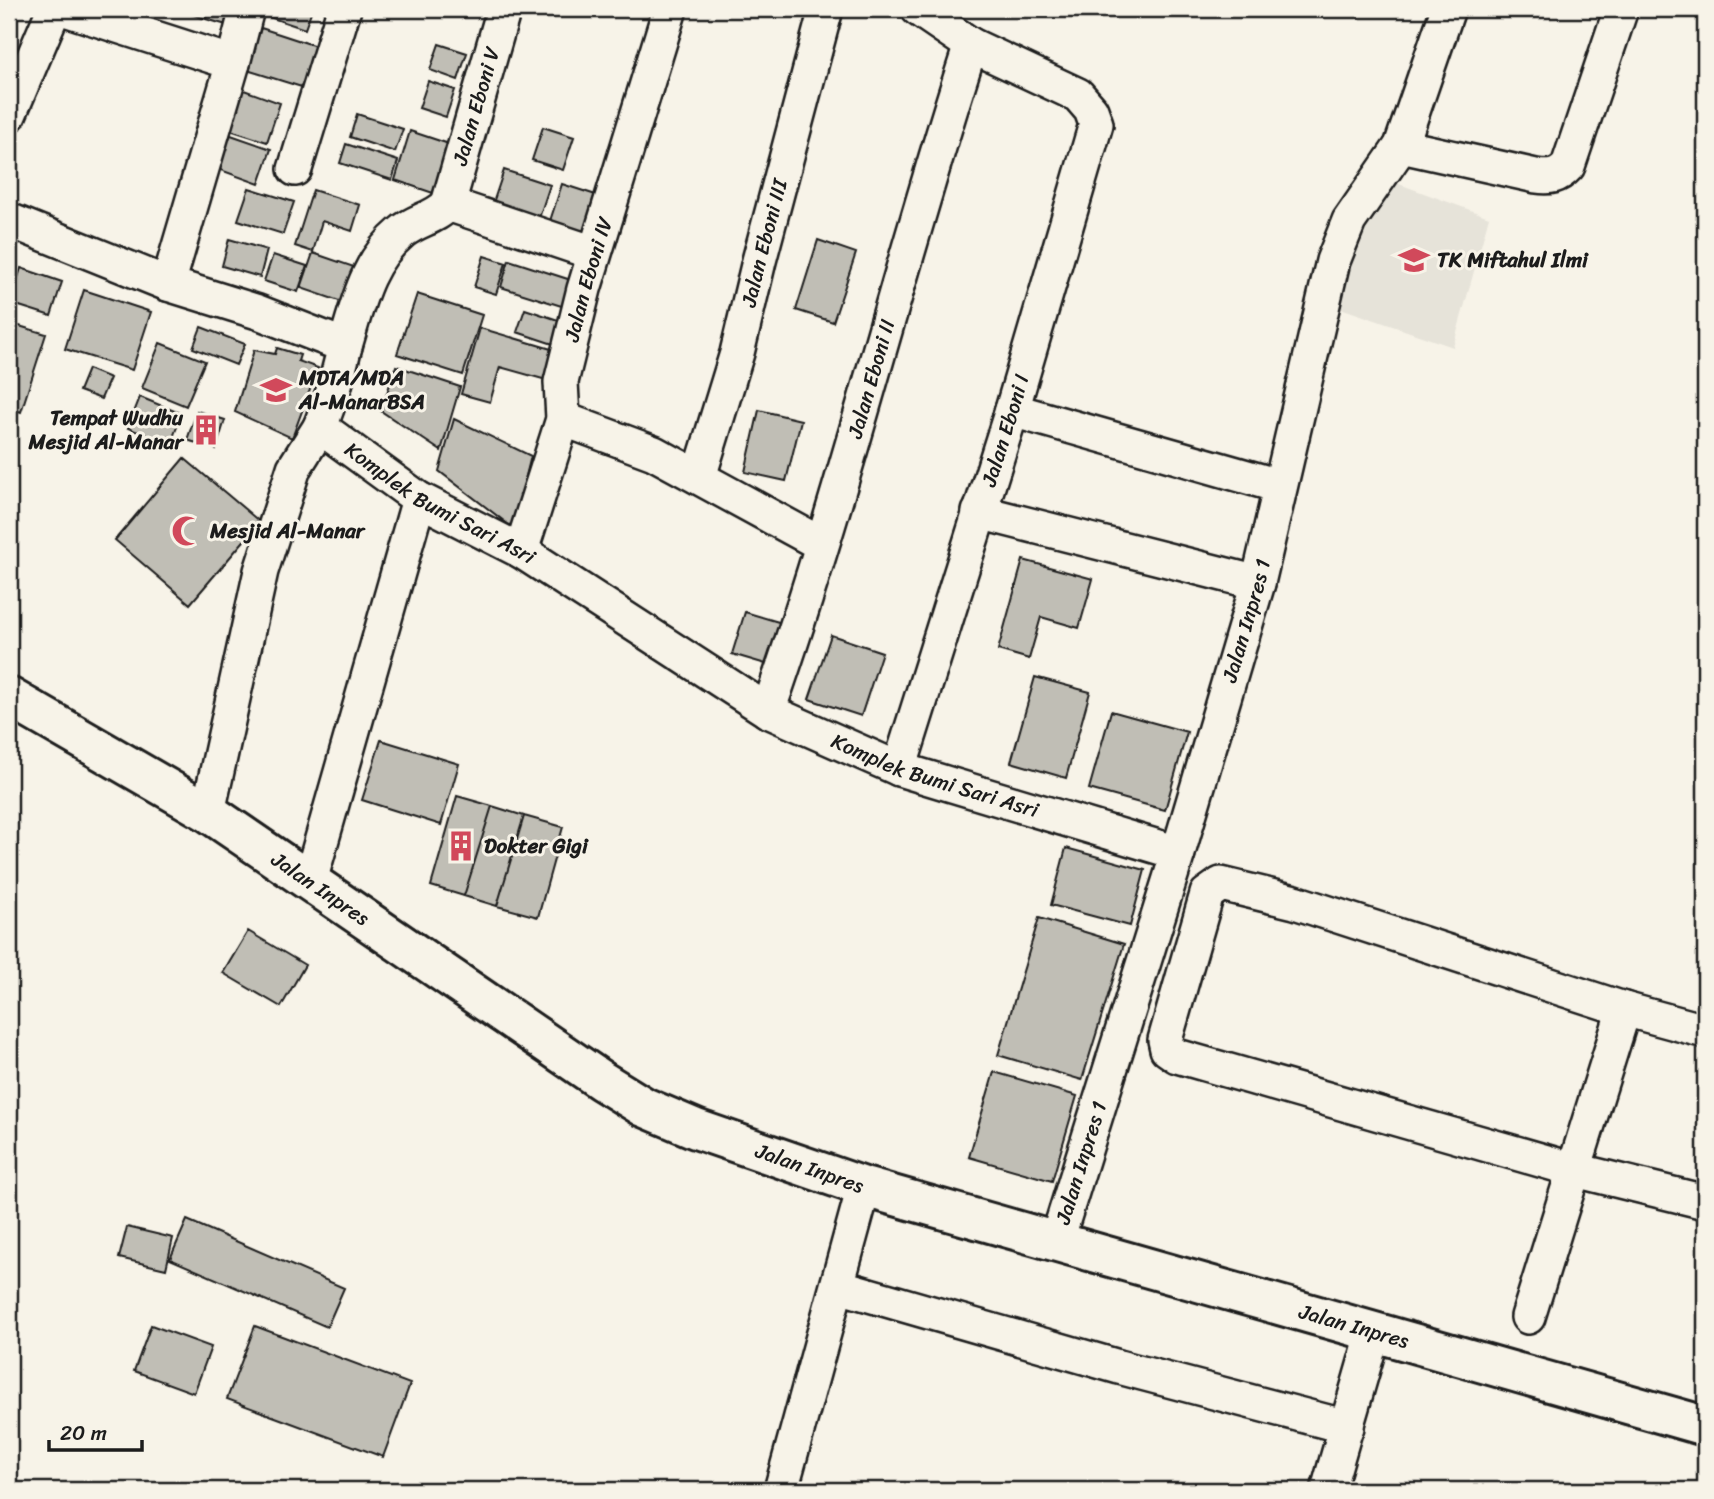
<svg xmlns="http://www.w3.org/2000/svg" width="1714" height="1499" font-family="Sriracha,sans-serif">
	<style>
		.built { fill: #e6e3d9 }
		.building { fill: #c0beb5; stroke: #1c1c1c; stroke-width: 2 }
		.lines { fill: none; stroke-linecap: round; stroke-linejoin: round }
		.street-casing { stroke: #1c1c1c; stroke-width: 38 }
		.secondary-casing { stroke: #1c1c1c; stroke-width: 44 }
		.street { stroke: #f7f3e8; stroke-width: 33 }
		.secondary { stroke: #f7f3e8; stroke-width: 38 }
		.labels { text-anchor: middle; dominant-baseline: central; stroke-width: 6; stroke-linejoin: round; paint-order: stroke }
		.street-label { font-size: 21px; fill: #1c1c1c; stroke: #f7f3e8 }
		.poi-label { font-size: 21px; font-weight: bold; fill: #1c1c1c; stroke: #f7f3e8; text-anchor: start }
	</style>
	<rect width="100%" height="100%" fill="#f7f3e8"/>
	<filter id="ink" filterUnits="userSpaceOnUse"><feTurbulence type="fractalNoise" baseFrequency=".0143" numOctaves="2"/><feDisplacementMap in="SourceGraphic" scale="14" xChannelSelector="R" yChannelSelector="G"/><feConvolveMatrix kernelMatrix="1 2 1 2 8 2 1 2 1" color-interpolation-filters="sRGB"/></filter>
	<g filter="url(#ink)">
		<path class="built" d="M1391 181 1489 217 1453 347 1329 304Z"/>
		<path class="building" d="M189 9H210L206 19 187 13Z
			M210 9H236L230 26 206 19Z
			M266 9H312L305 29 263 15Z
			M261 28 322 48 308 89 247 70Z
			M439 44 467 53 458 80 430 70Z
			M428 81 455 90 446 117 419 108Z
			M241 89 280 103 267 142 227 129Z
			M357 114 403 129 395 152 350 137Z
			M543 127 574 137 563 170 532 160Z
			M410 131 449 144 433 193 395 180Z
			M228 134 271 149 259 184 215 168Z
			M346 144 398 161 392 180 340 163Z
			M504 170 550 185 535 230 489 215Z
			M562 184 608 199 594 242 548 227Z
			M249 188 294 202 283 234 238 220Z
			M313 190 360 205 352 231 322 221 313 252 295 246Z
			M229 239 267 250 260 277 222 266Z
			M818 240 856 253 833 322 796 310Z
			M313 253 354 267 342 302 301 288Z
			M273 255 307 266 298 292 264 281Z
			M484 256 506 263 496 294 474 287Z
			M509 260 580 283 571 309 501 287Z
			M21 268 62 282 51 316 10 303Z
			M84 290 151 312 132 370 65 349Z
			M417 294 482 315 463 375 397 354Z
			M525 309 570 324 562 347 517 332Z
			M9 323 46 334 21 412 9 408Z
			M201 327 245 344 236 365 193 348Z
			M480 328 558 351 550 381 500 367 490 402 461 394Z
			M160 343 205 361 186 406 142 388Z
			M277 348 300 355 298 361 318 368 292 438 235 412 254 350 275 354Z
			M396 366 460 387 441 451 381 411Z
			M88 369 110 378 101 399 79 391Z
			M140 397 182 414 170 445 128 428Z
			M759 410 801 420 786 481 745 472Z
			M197 411 225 420 216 449 187 440Z
			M454 419 531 456 513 528 439 471Z
			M184 458 260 522 190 604 115 540Z
			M1023 560 1093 579 1079 628 1041 617 1029 659 998 650Z
			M745 612 782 623 769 665 732 654Z
			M831 635 882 652 861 716 809 699Z
			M1035 677 1090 692 1066 778 1011 762Z
			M1111 711 1187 732 1165 810 1089 789Z
			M381 740 459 764 441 825 362 800Z
			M457 796 492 806 464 896 431 886Z
			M492 806 524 816 497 906 464 896Z
			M524 816 563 827 538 917 497 906Z
			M1066 848 1145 870 1130 926 1051 905Z
			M1039 918 1124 944 1082 1080 998 1055Z
			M248 931 305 965 281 1007 223 973Z
			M994 1072 1077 1096 1052 1181 969 1157Z
			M187 1220 344 1288 327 1327 170 1259Z
			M127 1227 173 1238 166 1269 119 1258Z
			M151 1325 211 1347 194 1393 134 1371Z
			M255 1326 410 1384 383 1457 227 1399Z"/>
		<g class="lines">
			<g class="street-casing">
				<g id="street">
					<path id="s1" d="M65 9 233 63 168 284 258 312 345 346 334 389 320 427 419 499 521 551 768 711 899 769 1178 853"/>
					<path d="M233 63 247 9"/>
					<path d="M9 115 54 9"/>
					<path d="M1401 146 1536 176C1550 178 1558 177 1568 166L1621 9"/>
					<path d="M295 169 344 9"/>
					<path id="s2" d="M448 204 504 9"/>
					<path d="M9 220 168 284"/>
					<path d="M345 346C358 303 366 262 402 232 416 220 436 218 448 204L594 253"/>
					<path d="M1012 410 1279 486"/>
					<path d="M563 419 654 453 821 544"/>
					<path id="s3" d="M699 477 737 353 759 261 826 9"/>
					<path d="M979 512 1258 583"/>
					<path id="s4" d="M521 551 563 419 561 382 584 289 670 9"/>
					<path id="s5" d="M768 711C845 492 899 265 971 45"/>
					<path id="s6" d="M899 769 1012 410 1096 124 1091 110 1078 95 971 45 918 9"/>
					<path d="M208 812 261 571 294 468 320 427"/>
					<path d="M310 881 419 499"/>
					<path d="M1705 1031 1624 1009 1295 902 1221 884 1207 894 1165 1040 1167 1049 1177 1056 1575 1170 1705 1202"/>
					<path id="s7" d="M1056 1243 1178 853 1258 583 1333 261 1349 221 1401 146 1448 9"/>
					<path d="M838 1286 1119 1367 1347 1427"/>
					<path d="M1528 1317 1624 1009"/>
					<path d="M781 1490 864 1187"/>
					<path d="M1328 1490 1374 1331"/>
				</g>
			</g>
			<g class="secondary-casing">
				<g id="secondary">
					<path id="s8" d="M9 697 208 812 602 1081 644 1107 696 1129 864 1187 1705 1426"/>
				</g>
			</g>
			<use href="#street" class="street"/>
			<use href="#secondary" class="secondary"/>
		</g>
	</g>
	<defs>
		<g id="school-bare" transform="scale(2.415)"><path d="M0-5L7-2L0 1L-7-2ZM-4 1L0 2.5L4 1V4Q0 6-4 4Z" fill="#d1495b" stroke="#f7f3e8" stroke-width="2.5" paint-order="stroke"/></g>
		<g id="building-bare" transform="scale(2.415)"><path d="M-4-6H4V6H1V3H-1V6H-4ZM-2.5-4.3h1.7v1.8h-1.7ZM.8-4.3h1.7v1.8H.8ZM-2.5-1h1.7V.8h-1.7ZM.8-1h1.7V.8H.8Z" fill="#d1495b" stroke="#f7f3e8" stroke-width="2.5" paint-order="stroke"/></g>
		<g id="mosque-bare" transform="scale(2.415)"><path d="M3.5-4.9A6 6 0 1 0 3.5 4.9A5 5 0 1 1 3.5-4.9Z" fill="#d1495b" stroke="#f7f3e8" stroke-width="2.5" paint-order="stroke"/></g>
	</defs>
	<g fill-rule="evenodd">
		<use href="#school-bare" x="1414" y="260"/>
		<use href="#school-bare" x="276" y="390"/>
		<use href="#building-bare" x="206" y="430"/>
		<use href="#mosque-bare" x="187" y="531"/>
		<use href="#building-bare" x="461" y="846"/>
	</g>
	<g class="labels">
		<g class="street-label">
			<text stroke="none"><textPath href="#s2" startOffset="102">Jalan Eboni V</textPath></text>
			<text stroke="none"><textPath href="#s3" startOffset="243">Jalan Eboni III</textPath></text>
			<text stroke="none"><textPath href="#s4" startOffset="282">Jalan Eboni IV</textPath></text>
			<text stroke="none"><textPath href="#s5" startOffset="348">Jalan Eboni II</textPath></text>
			<text stroke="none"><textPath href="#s6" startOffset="355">Jalan Eboni I</textPath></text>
			<text stroke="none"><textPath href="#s1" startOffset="822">Komplek Bumi Sari Asri</textPath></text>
			<text stroke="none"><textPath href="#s7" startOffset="651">Jalan Inpres 1</textPath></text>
			<text stroke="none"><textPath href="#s1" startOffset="1390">Komplek Bumi Sari Asri</textPath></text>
			<text stroke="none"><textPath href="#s8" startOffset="366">Jalan Inpres</textPath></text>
			<text stroke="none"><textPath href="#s7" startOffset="84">Jalan Inpres 1</textPath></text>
			<text stroke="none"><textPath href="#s8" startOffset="933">Jalan Inpres</textPath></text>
			<text stroke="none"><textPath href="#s8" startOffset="1500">Jalan Inpres</textPath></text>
		</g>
		<g class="poi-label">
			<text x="1437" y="260">TK Miftahul Ilmi</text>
			<text x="299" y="378">MDTA/MDA<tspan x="299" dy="24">Al-ManarBSA</tspan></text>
			<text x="183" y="418" text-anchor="end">Tempat Wudhu<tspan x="183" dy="24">Mesjid Al-Manar</tspan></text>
			<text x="210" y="531">Mesjid Al-Manar</text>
			<text x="484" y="846">Dokter Gigi</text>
		</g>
	</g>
	<rect width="1714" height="1499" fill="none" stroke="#f7f3e8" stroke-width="35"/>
	<rect x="18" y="18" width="1679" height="1464" fill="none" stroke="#1c1c1c" stroke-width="2.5" filter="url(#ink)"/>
	<path d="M49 1440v10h93v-10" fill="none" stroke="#1c1c1c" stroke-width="3.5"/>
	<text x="60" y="1440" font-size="21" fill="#1c1c1c" stroke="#f7f3e8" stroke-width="5" paint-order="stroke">20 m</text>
</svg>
